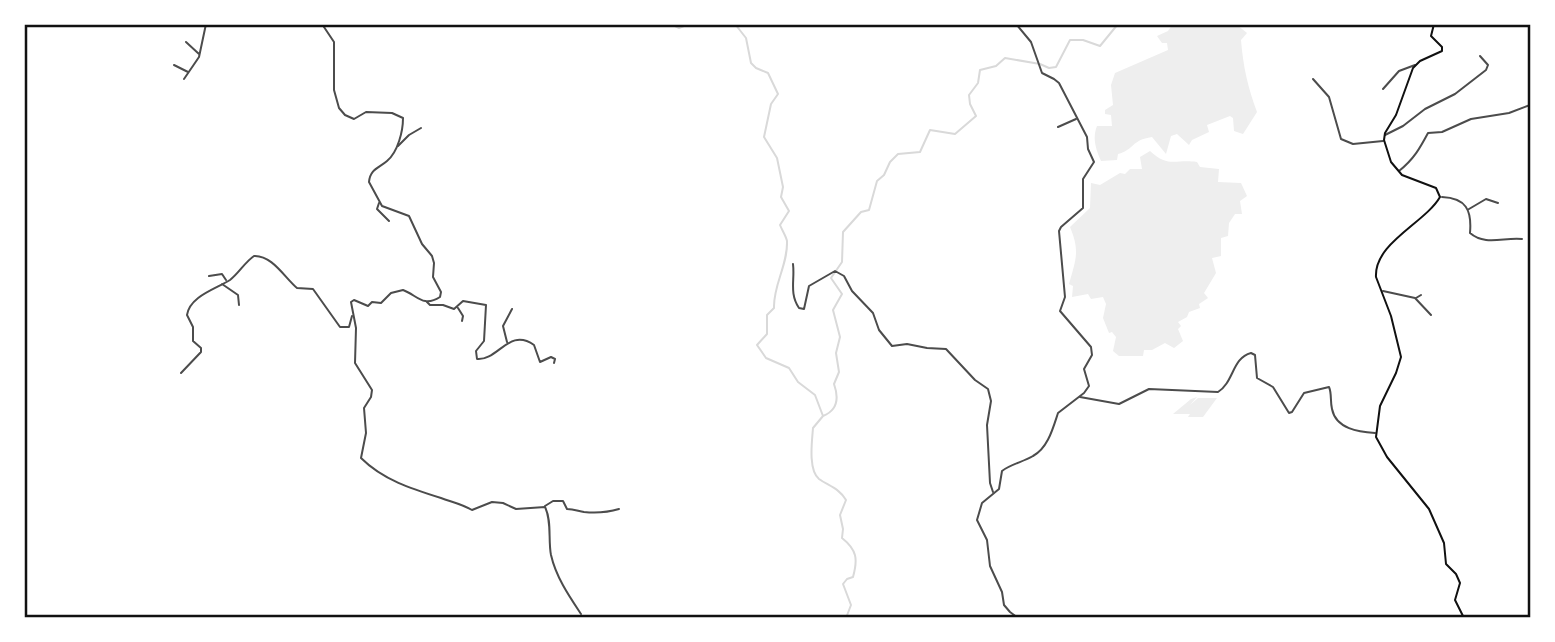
<svg xmlns="http://www.w3.org/2000/svg" width="1555" height="642" font-family="Overpass,sans-serif">
	<style>
		.green { fill: #eee }
		.lines { fill: none; stroke-linecap: round; stroke-linejoin: round }
		.stream { stroke: #d9d9d9; stroke-width: 2 }
		.minor { stroke: #4c4c4c; stroke-width: 2 }
		.tertiary { stroke: #4c4c4c; stroke-width: 2 }
		.secondary { stroke: #111; stroke-width: 2 }
		.neatline { fill: none; stroke: #111; stroke-width: 2.5 }
	</style>
	<rect width="100%" height="100%" fill="#fff"/>
	<path class="green" d="M1172 25H1237L1247 33 1241 40C1243 66 1248 88 1257 112L1243 134 1234 131 1233 118 1230 116 1207 125 1209 132 1192 140 1189 145 1177 134 1171 136 1166 154 1152 137C1131 140 1134 150 1118 154L1117 160 1101 161C1096 149 1092 139 1097 126H1112L1111 115 1105 114V110L1113 105 1111 85 1115 73 1168 50 1167 43H1162L1157 36 1168 31Z
		M1150 151C1168 168 1175 159 1197 162L1200 167 1219 169 1218 182 1241 183 1247 196 1240 201 1242 214H1235L1229 223 1228 236 1221 238V256L1212 258 1216 273 1204 293 1208 298 1199 304 1200 308 1189 312 1187 317 1178 322 1181 326 1178 329 1183 341 1174 348 1165 343 1152 350H1144L1143 356H1119L1113 351 1116 337 1112 332 1109 333 1103 318 1106 304 1103 297 1091 299 1088 294 1072 297 1073 286 1069 284C1076 259 1080 251 1070 227L1090 208 1091 183 1100 185 1120 173 1125 174 1130 169H1142L1140 157Z
		M1197 397 1190 405 1198 398H1217L1203 417H1188L1190 414H1173L1191 399Z"/>
	<g class="lines">
		<path class="stream" d="M671 24 679 28 689 24
			M735 24 746 38 751 63 756 68 768 73 778 94 771 104 764 137 777 158 783 187 781 197 789 211 780 225C782 230 786 236 787 241 788 265 773 285 774 308L767 315V334L757 345 766 358 789 368 798 382 815 395 823 416 813 428C812 441 808 470 819 479 829 486 840 489 846 500L840 515 843 529 842 538C857 550 858 559 853 577L847 579 843 584 851 605 846 618
			M823 416C838 410 839 398 834 384L839 372 836 353 840 337 833 310 842 294 831 278 842 262 843 232 861 212 869 210 877 181 884 175 890 162 898 154 920 152 930 130 955 134 976 116 970 104 969 95 978 83 980 70 996 66 1005 58 1040 64 1049 68 1056 67 1070 40H1083L1100 46 1118 24"/>
		<path class="minor" d="M1525 24 1530 26
			M186 42 199 54
			M174 65 188 72
			M184 79 199 57 206 24
			M1313 79 1329 97 1341 139 1353 144 1383 141
			M1383 89 1399 71 1415 65
			M1058 127 1076 119
			M1385 135 1403 126 1425 109 1455 94 1486 70 1488 65 1480 56
			M398 146 409 135 421 128
			M1399 171C1414 159 1420 148 1428 133L1442 132 1471 119 1509 113 1530 105
			M1442 197C1466 198 1472 210 1470 233 1485 246 1504 237 1522 239
			M379 203 377 209 389 221
			M1469 209 1486 199 1498 203
			M793 264C795 280 789 293 799 308L804 309 809 286 835 271 844 276 852 291 873 313 879 330 892 346 907 344 927 348 946 349 975 380 988 389 991 401 987 425 990 483 993 492
			M209 276 222 274 226 280
			M222 284 238 295 239 305
			M1383 291 1415 298 1431 315
			M1416 298 1421 295
			M427 302 430 305H443L454 309 463 301 486 305 484 341 476 351 477 359C498 361 509 327 534 345L540 362 551 357 555 359 554 363
			M458 308 463 316 462 321
			M507 342 503 326 512 309
			M181 373 201 352V348L193 341V327L187 315C190 296 216 289 230 280 239 273 245 262 254 256 272 255 285 278 297 288L313 289 340 327H349L352 316
			M1080 397 1119 404 1149 389 1218 392C1234 382 1232 358 1251 353L1255 355 1257 378 1273 387 1289 413 1292 412 1304 393 1329 387C1332 394 1330 401 1332 409 1336 429 1359 432 1375 433
			M545 506 553 501H563L567 509C574 509 578 511 584 512 594 513 609 512 619 509"/>
		<path class="tertiary" d="M322 24 334 42V90L339 108 345 115 354 119 366 112 392 113 403 118C403 131 398 152 387 161 379 168 370 169 369 182L382 206 409 216 422 244 432 256 434 263 433 277 441 292 440 297C423 308 417 295 403 290L391 293 381 303 372 302 368 306 354 300 351 302 356 328 355 363 372 390 371 397 364 408 366 433 361 458C383 480 412 489 441 498 452 502 462 504 472 510L492 502 503 503 516 509 545 507C552 521 548 540 551 555 556 577 569 596 581 614
			M1016 24 1031 42 1042 73 1054 79 1059 83 1087 137 1088 149 1094 162 1083 179V208L1061 227 1059 231 1065 297 1060 311 1091 347 1092 355 1084 369 1089 386 1084 393 1058 413C1053 428 1048 448 1033 456 1023 462 1011 464 1002 471L999 489 982 503 977 520 987 540 990 566 1002 592 1004 605 1010 612 1018 618"/>
		<path class="secondary" d="M1434 24 1431 36 1442 47V51L1420 61 1413 68 1396 115 1385 133 1384 140 1391 162 1402 175 1436 188 1440 197C1425 223 1374 243 1376 277L1391 316 1401 357 1396 373 1380 406 1376 437 1387 457 1429 509 1444 543 1446 564 1456 574 1460 583 1455 600 1464 618"/>
	</g>
	<rect width="1555" height="642" fill="none" stroke="#ffffff" stroke-width="52"/>
	<rect x="26" y="26" width="1503" height="590" class="neatline"/>
</svg>
